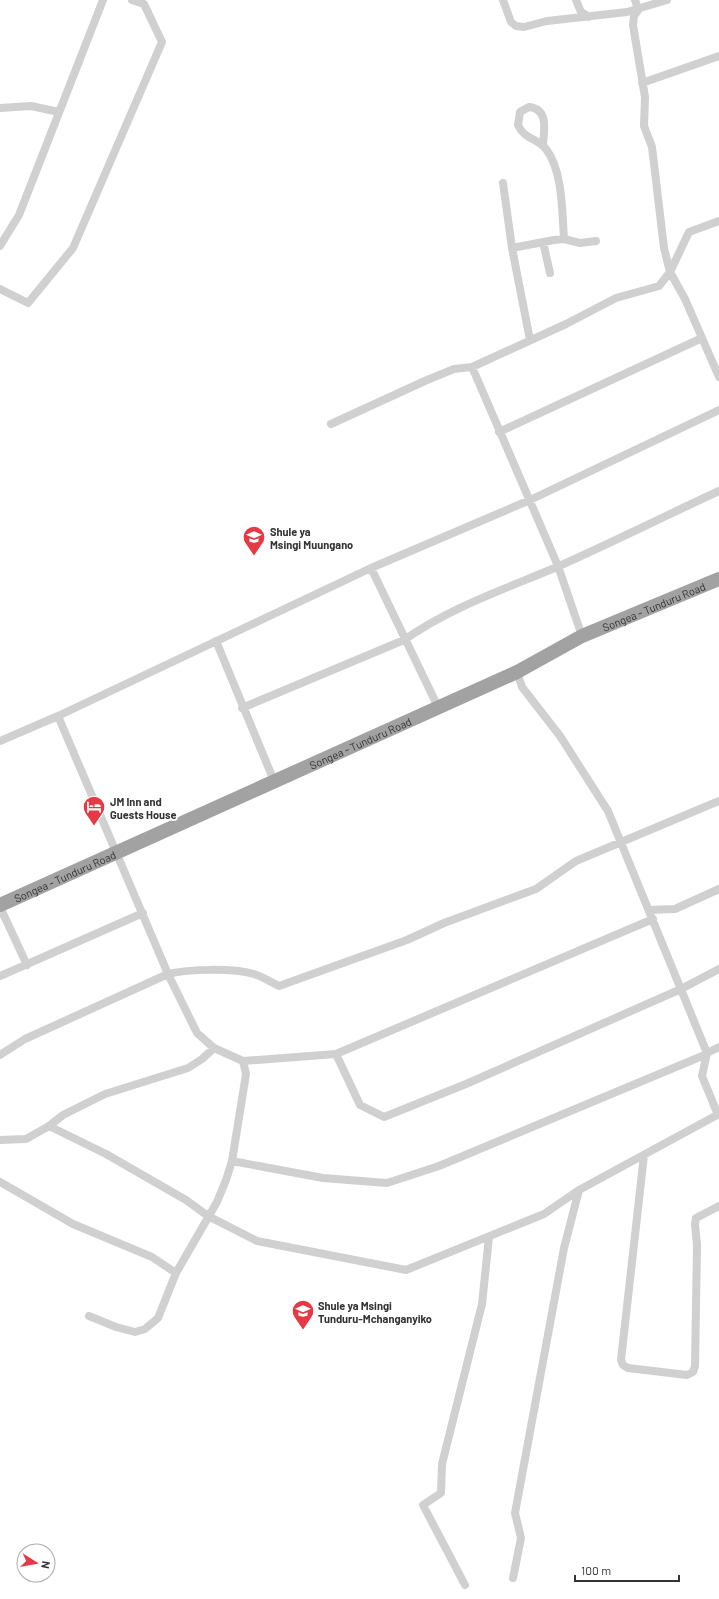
<svg xmlns="http://www.w3.org/2000/svg" width="719" height="1599" font-family="Barlow,sans-serif">
	<style>
		.lines { fill: none; stroke-linecap: round; stroke-linejoin: round }
		.minor { stroke: #d0d0d0; stroke-width: 8 }
		.trunk { stroke: #a2a2a2; stroke-width: 14 }
		.labels { text-anchor: middle; dominant-baseline: central; stroke-width: 4; stroke-linejoin: round; paint-order: stroke }
		.poi-label { font-size: 11px; font-weight: bold; fill: #333; stroke: #fff; text-anchor: start }
		.street-label { font-size: 11px; fill: #333; stroke: #fff }
	</style>
	<rect width="100%" height="100%" fill="#fff"/>
	<g class="lines">
		<path class="minor" d="M503 0 511 22 516 26 524 27 547 21 627 12 667 0
			M576 0 581 12 589 17
			M635 0 638 9
			M639 9 634 16 633 25 645 97 644 126 652 147 664 248 670 272 685 299 719 377
			M642 83 719 56
			M0 108 31 106 59 112
			M543 145C544 130 549 109 529 107L520 112 518 125C524 139 537 138 546 149 563 171 562 212 564 239
			M503 183 512 248 530 340
			M543 242 550 273
			M0 246 19 215 103 0
			M512 248 554 240 564 239 580 243 596 241
			M0 289 28 303 73 248 162 42 144 4 132 0
			M472 367 558 566 582 636
			M331 424 427 380 454 369 472 367 566 324 616 298 659 286 670 272 689 232 719 221
			M499 432 702 338
			M371 568 438 707
			M216 641 274 781
			M517 672 522 687 560 736 608 811 707 1053 702 1076 718 1115
			M242 708 404 640C451 607 505 589 557 567 611 543 665 516 719 491
			M58 716 168 974 197 1033 214 1048 243 1061 246 1074 232 1161 226 1180 217 1202 176 1273 158 1318 145 1329 135 1332 116 1327 89 1316
			M0 741 58 716 371 568 530 500 719 410
			M0 907 27 965
			M649 910 675 909 719 889
			M0 976 143 913
			M707 1053 719 1047
			M336 1054 360 1105 384 1117 466 1084 681 989 719 969
			M0 1055 25 1039 168 974C189 969 233 968 254 974 263 977 271 982 279 986L407 940 444 923 536 889 576 861 719 801
			M243 1061 336 1054 653 919
			M49 1126 106 1154 186 1200 208 1216 257 1241 406 1270 544 1214 579 1190 719 1114
			M0 1140 26 1139 49 1126 63 1115 105 1094 188 1068 202 1059 214 1048
			M644 1155 621 1360 623 1365 628 1368 687 1375 693 1372 695 1366 697 1245 695 1224 696 1218 719 1206
			M232 1161 323 1178 387 1183 439 1166 707 1054
			M0 1182 73 1224 152 1257 176 1273
			M513 1578 521 1538 515 1513 564 1248 579 1190
			M465 1585 423 1505 441 1493 442 1464 482 1304 489 1237"/>
		<path class="trunk" id="s1" d="M0 905 517 672 582 636 719 579"/>
	</g>
	<defs>
		<g id="school-pin" transform="scale(1.15)"><path d="M0 17L-7.5 6A9.5 9.5 0 1 1 7.5 6Z" fill="#e63946" stroke="#fff"/><path d="M0-5L7-2L0 1L-7-2ZM-4 1L0 2.5L4 1V4Q0 6-4 4Z" fill="#fff"/></g>
		<g id="hotel-pin" transform="scale(1.15)"><path d="M0 17L-7.5 6A9.5 9.5 0 1 1 7.5 6Z" fill="#e63946" stroke="#fff"/><path d="M-6-4.5h1.5V1H6V5H4.5V3h-9V5H-6ZM-4 0a1.8 1.8 0 1 1 3.6 0ZM.5 0V-2.5h3Q6-2.5 6 0Z" fill="#fff"/></g>
	</defs>
	<g fill-rule="evenodd">
		<use href="#school-pin" x="254" y="537"/>
		<use href="#hotel-pin" x="94" y="807"/>
		<use href="#school-pin" x="303" y="1311"/>
	</g>
	<g class="labels">
		<g class="poi-label">
			<text x="270" y="531">Shule ya<tspan x="270" dy="13">Msingi Muungano</tspan></text>
			<text x="110" y="801">JM Inn and<tspan x="110" dy="13">Guests House</tspan></text>
			<text x="318" y="1305">Shule ya Msingi<tspan x="318" dy="13">Tunduru-Mchanganyiko</tspan></text>
		</g>
		<g class="street-label">
			<text stroke="none"><textPath href="#s1" startOffset="719">Songea - Tunduru Road</textPath></text>
			<text stroke="none"><textPath href="#s1" startOffset="395">Songea - Tunduru Road</textPath></text>
			<text stroke="none"><textPath href="#s1" startOffset="71">Songea - Tunduru Road</textPath></text>
		</g>
	</g>
	<g transform="translate(36 1563) rotate(101)"><circle r="19" fill="#ffffff" stroke="#adadad"/>
	<path d="M0-3L7 15L0 10L-7 15Z" fill="#e63946"/>
	<text y="-6" font-size="11" font-weight="bold" text-anchor="middle" fill="#333333">N</text>
	</g>
	<path d="M575 1575v6h104v-6" fill="none" stroke="#333333" stroke-width="2"/>
	<text x="581" y="1575" font-size="12" fill="#333333" stroke="#ffffff" stroke-width="3" paint-order="stroke">100 m</text>
</svg>
